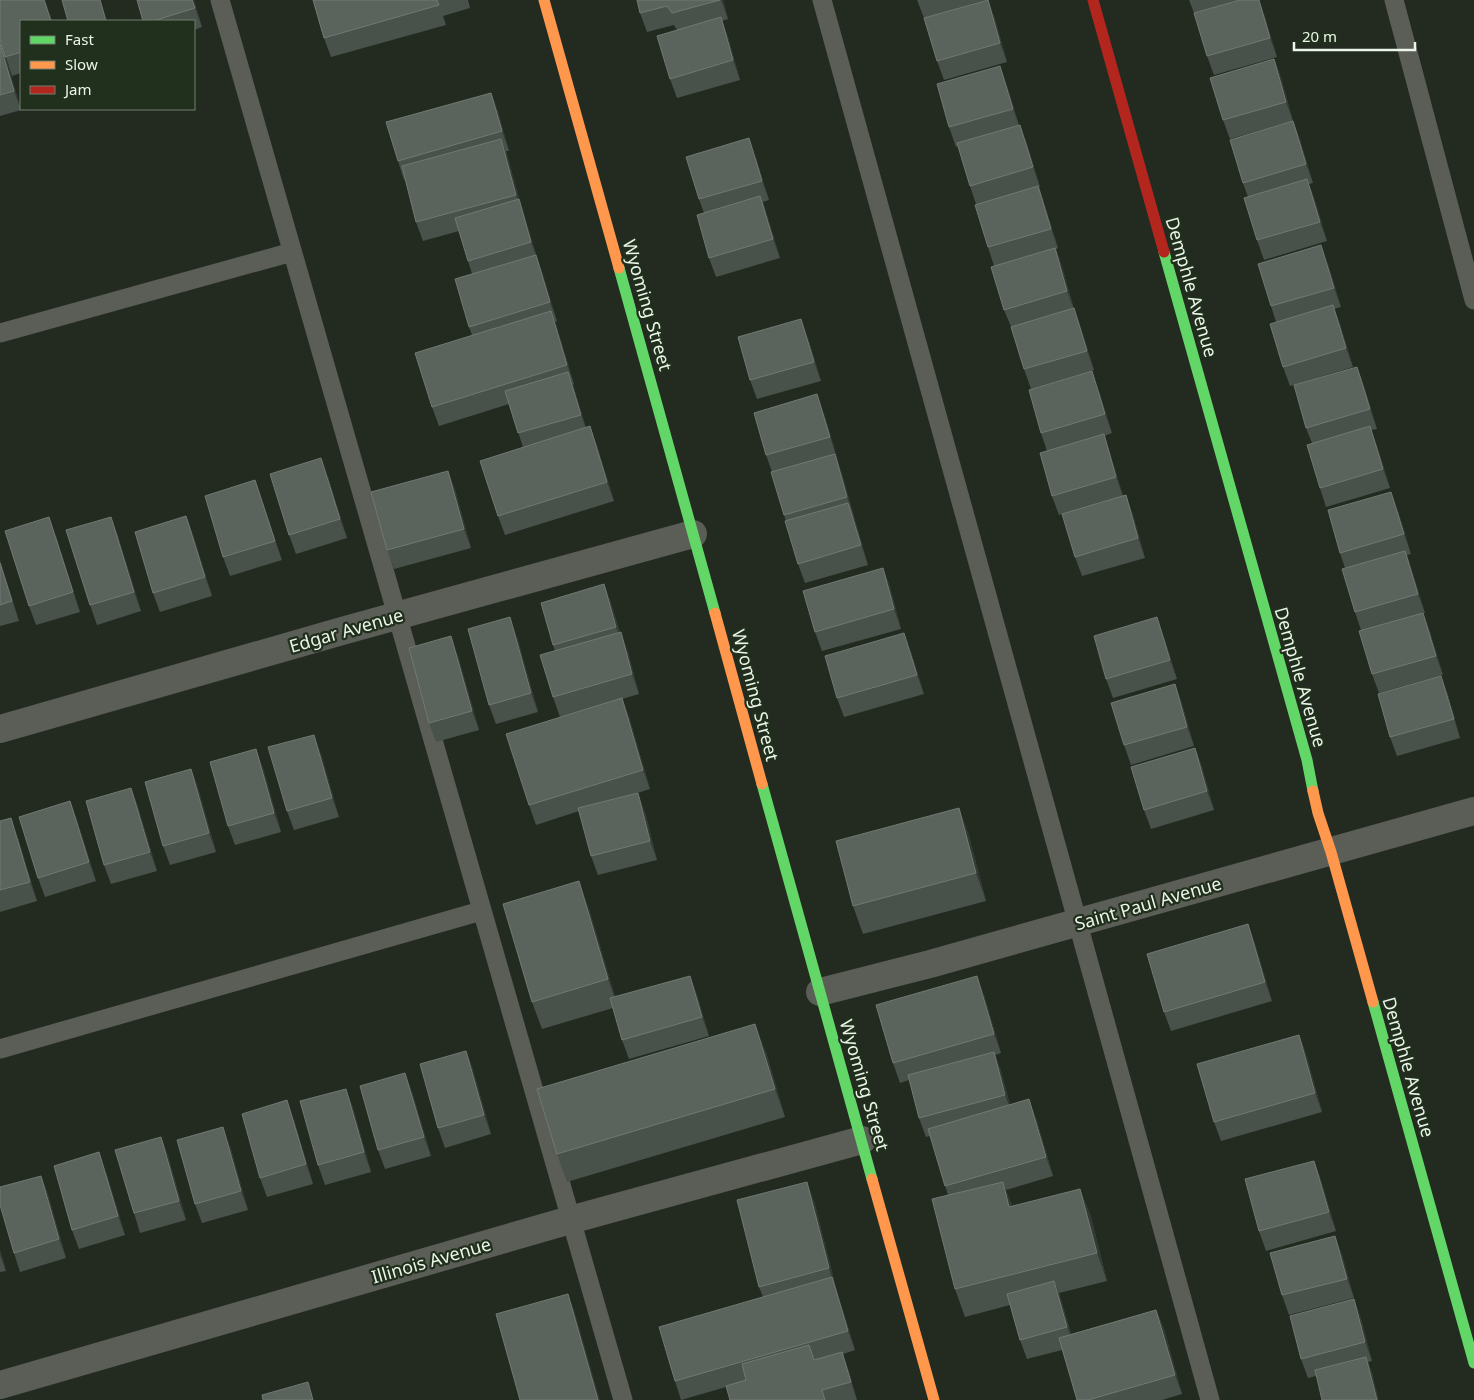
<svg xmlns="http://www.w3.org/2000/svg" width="1474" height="1400" font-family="'Noto Sans',sans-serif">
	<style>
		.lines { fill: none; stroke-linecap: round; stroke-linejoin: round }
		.lane { stroke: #5b5d57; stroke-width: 19 }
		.street { stroke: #5b5d57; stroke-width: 28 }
		.fast { stroke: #63d668; stroke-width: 11 }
		.slow { stroke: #ff974d; stroke-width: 11 }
		.jam { stroke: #b3261e; stroke-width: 11 }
		.wall { fill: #48524b }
		.shaded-wall { fill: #323b33 }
		.building { fill: #5a645c; stroke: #707a72 }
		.labels { text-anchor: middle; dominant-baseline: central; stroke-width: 4.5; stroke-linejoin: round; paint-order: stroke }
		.street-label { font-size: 18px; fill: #ebf5e9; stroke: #212f1d }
	</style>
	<rect width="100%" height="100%" fill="#232b21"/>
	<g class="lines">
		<path class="lane" d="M220 0 623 1400
			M822 0 1210 1400
			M1394 0 1474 300
			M0 333 292 252
			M0 1049 481 911"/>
		<path class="street" d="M0 729 342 631 693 534
			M820 992 930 964 1474 811
			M0 1385 570 1220 862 1140"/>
		<path class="fast" d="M1164 252 1307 760 1313 791
			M619 268 715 613
			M762 784 872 1179
			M1373 1002 1474 1363"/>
		<path class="slow" d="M544 0 619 268
			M715 613 762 784
			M1313 791 1318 813 1331 852 1373 1002
			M872 1179 934 1400"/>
		<path class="jam" d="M1093 0 1164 252"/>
	</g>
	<path class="wall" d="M0 0H45L52 21H21V73L12 76 3 48 21 110 0 116Z
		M137 0H194L202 27 194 30V21H143Z
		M313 0H468L470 8 443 16 446 25 331 57 324 38Z
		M637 0H723L728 19 722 21 728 37 740 80 677 98 670 79 677 30 674 25 647 32 640 13Z
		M917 0H986L924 18Z
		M988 0 995 19 1007 62 944 80 937 61Z
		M1189 0H1239L1194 13Z
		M1264 14 1277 57 1214 75 1207 56Z
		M1274 59 1281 78 1293 121 1230 139 1223 120Z
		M1007 86 1019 125 1027 144 1040 187H1039L1045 206 1058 248 1056 249 1062 267 1074 309 1081 328 1094 370 1031 389 1024 369 1012 329 1004 310 994 266 988 247 976 204 970 186 958 146 956 147 949 127Z
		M491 93 498 112 509 151H506L521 206 557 321 555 322 574 384 573 385 586 428 590 426 597 446 614 501 505 535 498 516 523 447 509 404 439 426 432 407 472 335 469 327 472 274 459 231 423 241 416 222 405 180H404L398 161Z
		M1293 121 1300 140 1313 183 1309 184 1314 198 1327 241 1264 260 1257 240 1248 197 1243 183Z
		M756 158 769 200 763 202 767 215 780 258 716 277 709 258 704 213 699 199Z
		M1328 264 1341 307 1334 309 1340 324 1353 367 1290 386 1283 367 1276 322 1271 306Z
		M808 338 821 381 757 399 750 380Z
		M1357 367 1364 386 1377 429 1371 430 1377 446 1390 488 1326 507 1320 488 1312 443 1306 428Z
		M1099 391 1112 433 1104 436 1110 453 1123 496 1059 515 1052 496 1047 451 1041 433Z
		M824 414 868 565 805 583 798 564 772 472 766 455Z
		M448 471 455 490 471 548 394 569 387 550Z
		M328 477 347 538 296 554 289 535Z
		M255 480 262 500 282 560 230 576 223 557Z
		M1126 495 1133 515 1145 558 1082 576 1075 557Z
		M1398 511 1411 554 1407 555 1412 571 1425 613H1423L1430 632 1443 675 1379 693 1372 674 1361 630 1355 612 1345 568 1340 553Z
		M186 516 193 535 212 596 160 612 153 593Z
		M111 517 118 536 141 611 97 625 90 605Z
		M56 536 80 612 36 625 29 606Z
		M0 560 19 621 0 626Z
		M883 568 890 587 901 629 822 651 815 632Z
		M604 584 611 603 620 633 628 652 639 694 622 699 629 717 650 789 631 795 645 812 657 860 598 875 591 856 579 811 536 825 529 805 591 708 560 717 553 697 555 651 553 645Z
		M517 637 538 712 496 724 489 705Z
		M1164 637 1177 679 1113 698 1106 679Z
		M911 652 924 694 844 717 837 698Z
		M458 656 479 730 436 742 429 723Z
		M1441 676 1448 695 1460 738 1397 756 1390 737Z
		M1175 684 1182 704 1194 746 1131 765 1124 745Z
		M1195 748 1202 767 1214 810 1151 829 1144 810Z
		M321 754 339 817 294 830 287 811Z
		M263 768 281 832 235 845 228 826Z
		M191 769 198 788 216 852 170 865 163 846Z
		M131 788 138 807 157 871 111 884 104 865Z
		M70 801 77 820 96 881 45 897 38 878Z
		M959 808 969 836 986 901 863 934 853 906Z
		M0 821 18 838 37 901 0 912Z
		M589 909 615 997 690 976 697 995 709 1036 629 1059 622 1040 613 1008 542 1029 532 1002Z
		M1248 924 1255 944 1272 1001 1171 1031 1164 1012Z
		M984 995 1001 1053 995 1055 1001 1071 1010 1105 1036 1118 1053 1176 1006 1190 1012 1206 1080 1189 1091 1217 1107 1281 1059 1293 1071 1334 1156 1310 1164 1329 1182 1394 1162 1400H1077L1062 1350 1027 1359 1020 1340 1010 1305 965 1317 955 1289 948 1195 930 1136 926 1137 919 1118 909 1080 900 1083 893 1063Z
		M1299 1035 1306 1054 1322 1112 1221 1141 1214 1122Z
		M466 1051 473 1070 491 1134 445 1148 438 1128Z
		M766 1052 785 1117 567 1182 557 1154Z
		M346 1089 353 1108 371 1172 325 1185 318 1165Z
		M412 1092 431 1156 385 1169 378 1150Z
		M294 1120 313 1184 267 1197 260 1178Z
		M161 1137 168 1156 186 1220 140 1233 134 1213Z
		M230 1146 248 1210 202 1223 195 1204Z
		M1314 1161 1321 1180 1336 1231 1266 1251 1259 1231Z
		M106 1172 125 1235 79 1249 72 1230Z
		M41 1176 48 1195 66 1258 20 1272 14 1253Z
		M814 1201 836 1288 855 1350 843 1354 849 1372 857 1400H730L726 1387 681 1400 675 1381 763 1297 759 1287Z
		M1335 1236 1342 1255 1354 1298 1289 1315 1282 1295Z
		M0 1250 6 1271 0 1272Z
		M1354 1299 1361 1319 1372 1361 1368 1362 1373 1376H1316L1308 1378 1301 1359Z"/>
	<path class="shaded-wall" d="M44 0H45L52 21H51Z
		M100 0H101L107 21H106Z
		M192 0H194L202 27 195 8Z
		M721 0H723L728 19Z
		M988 0 995 19 1007 62 1000 43Z
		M1259 0 1264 14 1277 57 1270 38Z
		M721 17 728 37 740 80 733 60Z
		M0 39 21 110 14 91 0 44Z
		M1274 59 1281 78 1293 121 1286 102Z
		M1000 66 1007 86 1020 128 1013 109Z
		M491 93 498 112 509 151 502 131Z
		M1293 121 1300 140 1313 183 1306 164Z
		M1020 125 1027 144 1040 187 1033 167Z
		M749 138 756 158 769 200 762 181Z
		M501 139 508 159 538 261 531 242 521 208 516 195Z
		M1307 179 1314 198 1327 241 1320 222Z
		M1038 186 1045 206 1058 248 1051 229Z
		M760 196 767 215 780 258 773 239Z
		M1321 245 1328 264 1341 307 1334 288Z
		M1055 248 1062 267 1074 310 1067 291Z
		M536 255 543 274 557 321 550 302Z
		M1333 305 1340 324 1353 367 1346 348Z
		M1074 308 1081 328 1094 370 1087 351Z
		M551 311 558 330 574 384 567 365Z
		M801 319 808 338 821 381 814 362Z
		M1357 367 1364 386 1377 429 1370 409Z
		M1092 371 1099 391 1112 433 1105 414Z
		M568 372 575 391 588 434 581 415Z
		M817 394 824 414 837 456 830 437Z
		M590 426 597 446 614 501 607 482Z
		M1370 426 1377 446 1390 488 1383 469Z
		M1104 434 1110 453 1123 496 1116 477Z
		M835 454 842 473 854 516 847 497Z
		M321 458 328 477 347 538 340 519Z
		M448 471 455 490 471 548 464 529Z
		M255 480 262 500 282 560 275 541Z
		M1391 492 1398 511 1411 554 1404 534Z
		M1126 495 1133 515 1145 558 1138 538Z
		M848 503 855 522 868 565 861 545Z
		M186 516 193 535 212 596 205 577Z
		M49 517 56 536 80 612 73 592Z
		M111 517 118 536 141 611 134 592Z
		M1405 551 1412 571 1425 613 1418 594Z
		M0 560 19 621 0 563Z
		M883 568 890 587 901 629 894 609Z
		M604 584 611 603 623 646 616 627Z
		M1423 613 1430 632 1443 675 1436 656Z
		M510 617 517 637 538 712 531 693Z
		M1157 617 1164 637 1177 679 1170 660Z
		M621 632 628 652 639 694 632 674Z
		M904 633 911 652 924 694 917 675Z
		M451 636 458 656 479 730 472 711Z
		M1441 676 1448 695 1460 738 1454 719Z
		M1175 684 1182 704 1194 746 1187 727Z
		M622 698 629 717 650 789 643 770Z
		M314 735 321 754 339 817 332 798Z
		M1195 748 1202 767 1214 810 1207 791Z
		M256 749 263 768 281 832 274 813Z
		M191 769 198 788 216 852 209 833Z
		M131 788 138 807 157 871 150 852Z
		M638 793 645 812 657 860 650 841Z
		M70 801 77 820 96 881 89 862Z
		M959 808 969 836 986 901 976 873Z
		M11 818 18 838 37 901 30 882Z
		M579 881 589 909 618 1007 608 979Z
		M1248 924 1255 944 1272 1001 1265 982Z
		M690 976 697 995 709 1036 702 1017Z
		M977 976 984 995 1001 1053 994 1034Z
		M755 1024 766 1052 785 1117 775 1089Z
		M1299 1035 1306 1054 1322 1112 1315 1093Z
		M466 1051 473 1070 491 1134 484 1115Z
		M994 1052 1001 1071 1012 1114 1005 1095Z
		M405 1073 412 1092 431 1156 424 1137Z
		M346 1089 353 1108 371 1172 364 1152Z
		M1029 1099 1036 1118 1053 1176 1046 1157Z
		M287 1100 294 1120 313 1184 306 1164Z
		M223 1127 230 1146 248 1210 241 1191Z
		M161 1137 168 1156 186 1220 179 1201Z
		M99 1152 106 1172 125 1235 118 1216Z
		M1314 1161 1321 1180 1336 1231 1329 1212Z
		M41 1176 48 1195 66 1258 59 1239Z
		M807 1182 814 1201 836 1288 855 1350 848 1331 829 1268Z
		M1003 1182 1013 1209 1009 1207Z
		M1080 1189 1091 1217 1107 1281 1097 1253Z
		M1335 1236 1342 1255 1354 1298 1347 1279Z
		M0 1250 6 1271 0 1255Z
		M1054 1281 1061 1300 1074 1347 1067 1327Z
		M568 1294 575 1313 600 1400H598Z
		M1354 1299 1361 1319 1372 1361 1365 1342Z
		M1156 1310 1164 1329 1182 1394 1175 1375Z
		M842 1352 849 1372 857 1400 851 1382Z
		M1366 1357 1373 1376 1379 1400H1377Z"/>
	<path class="building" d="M0 0H44L51 21H21V52L5 57 0 40Z
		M62 0H100L106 21H68Z
		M137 0H192L195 8 153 21H143Z
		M313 0H437L439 5 324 38Z
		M637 0H720L672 13 667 6 640 13Z
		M988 0 1000 43 937 61 924 18Z
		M1240 0H1259L1270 38 1207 56 1194 13Z
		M721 17 733 60 670 79 657 36Z
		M0 44 14 91 0 95Z
		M1274 59 1286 102 1223 120 1210 78Z
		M1000 66 1013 109 949 127 937 84Z
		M491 93 502 131 398 161 386 122Z
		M1293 121 1306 164 1243 183 1230 140Z
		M1020 125 1033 167 970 186 957 143Z
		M749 138 762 181 699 199 686 157Z
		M501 139 516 195 416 222 402 166Z
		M1307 179 1320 222 1257 240 1244 198Z
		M1038 186 1051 229 988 247 975 205Z
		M760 196 773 239 709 258 697 215Z
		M519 199 531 242 468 261 455 218Z
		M1321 245 1334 288 1271 306 1258 264Z
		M1055 248 1067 291 1004 310 991 267Z
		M536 255 550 302 469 327 455 279Z
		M1333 305 1346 348 1283 367 1270 324Z
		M1074 308 1087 351 1024 369 1011 327Z
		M551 311 567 365 432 407 415 353Z
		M801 319 814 362 750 380 738 337Z
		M1357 367 1370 409 1306 428 1294 385Z
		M1092 371 1105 414 1041 433 1029 390Z
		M568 372 581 415 518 433 505 391Z
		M817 394 830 437 766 455 754 413Z
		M590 426 607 482 498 516 480 461Z
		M1370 426 1383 469 1320 488 1307 445Z
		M1104 434 1116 477 1052 496 1040 453Z
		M835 454 847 497 784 515 771 472Z
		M321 458 340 519 289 535 270 474Z
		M448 471 464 529 387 550 371 492Z
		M255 480 275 541 223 557 205 496Z
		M1391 492 1404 534 1340 553 1328 510Z
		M1126 495 1138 538 1075 557 1062 514Z
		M848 503 861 545 798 564 785 521Z
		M186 516 205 577 153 593 135 532Z
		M49 517 73 592 29 606 5 531Z
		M111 517 134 592 90 605 66 530Z
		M1405 551 1418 594 1355 612 1342 569Z
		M0 563 12 601 0 605Z
		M883 568 894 609 815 632 803 591Z
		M604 584 616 627 553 645 541 603Z
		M1423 613 1436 656 1372 674 1359 631Z
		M510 617 531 693 489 705 468 629Z
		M1157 617 1170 660 1106 679 1094 636Z
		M621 632 632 674 553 697 540 655Z
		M904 633 917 675 837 698 825 656Z
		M451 636 472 711 429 723 409 648Z
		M1441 676 1454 719 1390 737 1378 694Z
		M1175 684 1187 727 1124 745 1111 703Z
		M622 698 643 770 529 805 506 734Z
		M314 735 332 798 287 811 268 747Z
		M1195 748 1207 791 1144 810 1131 767Z
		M256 749 274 813 228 826 210 762Z
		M191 769 209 833 163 846 145 782Z
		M131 788 150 852 104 865 86 801Z
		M638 793 650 841 591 856 578 808Z
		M70 801 89 862 38 878 19 817Z
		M959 808 976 873 853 906 836 841Z
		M11 818 30 882 0 890V821Z
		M579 881 608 979 532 1002 503 904Z
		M1248 924 1265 982 1164 1012 1147 954Z
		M690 976 702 1017 622 1040 610 998Z
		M977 976 994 1034 893 1063 876 1005Z
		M755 1024 775 1089 557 1154 537 1089Z
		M1299 1035 1315 1093 1214 1122 1197 1064Z
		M466 1051 484 1115 438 1128 420 1064Z
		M994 1052 1005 1095 919 1118 908 1075Z
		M405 1073 424 1137 378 1150 360 1086Z
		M346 1089 364 1152 318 1165 300 1101Z
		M1029 1099 1046 1157 945 1186 928 1129Z
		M287 1100 306 1164 260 1178 242 1114Z
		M223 1127 241 1191 195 1204 177 1140Z
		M161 1137 179 1201 134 1213 115 1150Z
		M99 1152 118 1216 72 1230 54 1166Z
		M1314 1161 1329 1212 1259 1231 1245 1179Z
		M41 1176 59 1239 14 1253 0 1205V1187Z
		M807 1182 829 1268 759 1287 737 1200Z
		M1003 1182 1009 1207 1080 1189 1097 1253 955 1289 932 1199Z
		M1335 1236 1347 1279 1282 1295 1270 1253Z
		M832 1277 848 1331 675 1381 659 1327Z
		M1054 1281 1067 1327 1020 1340 1007 1294Z
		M568 1294 598 1400H520L496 1314Z
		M1354 1299 1365 1342 1301 1359 1290 1316Z
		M1156 1310 1175 1375 1088 1400H1077L1059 1338Z
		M809 1345 814 1360 842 1352 851 1382 822 1390 825 1400H730L726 1386 746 1380 742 1364Z
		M1366 1357 1377 1400H1322L1315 1370Z
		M308 1382 313 1400H263L262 1395Z"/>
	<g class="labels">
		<g class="street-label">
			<text transform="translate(1192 287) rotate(74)">Demphle Avenue</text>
			<text transform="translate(648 305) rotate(74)">Wyoming Street</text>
			<text transform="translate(346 630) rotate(-16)">Edgar Avenue</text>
			<text transform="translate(1301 677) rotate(74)">Demphle Avenue</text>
			<text transform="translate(756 695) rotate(75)">Wyoming Street</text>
			<text transform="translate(1148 903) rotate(-16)">Saint Paul Avenue</text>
			<text transform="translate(1409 1067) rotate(74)">Demphle Avenue</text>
			<text transform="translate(865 1085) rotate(74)">Wyoming Street</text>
			<text transform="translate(431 1260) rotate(-16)">Illinois Avenue</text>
		</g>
	</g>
	<rect x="20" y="20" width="175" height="90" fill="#212f1d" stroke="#727e6f"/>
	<rect x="30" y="36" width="25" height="8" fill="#63d668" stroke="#727e6f"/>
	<text x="65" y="45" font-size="15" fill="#ebf5e9">Fast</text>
	<rect x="30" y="61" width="25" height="8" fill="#ff974d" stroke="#727e6f"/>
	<text x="65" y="70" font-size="15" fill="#ebf5e9">Slow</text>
	<rect x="30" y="86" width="25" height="8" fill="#b3261e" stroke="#727e6f"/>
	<text x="65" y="95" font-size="15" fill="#ebf5e9">Jam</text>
	<path d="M1294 42v8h121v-8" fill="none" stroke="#ebf5e9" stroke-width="2.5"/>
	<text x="1302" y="42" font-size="15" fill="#ebf5e9" stroke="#212f1d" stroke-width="4" paint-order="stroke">20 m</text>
</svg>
